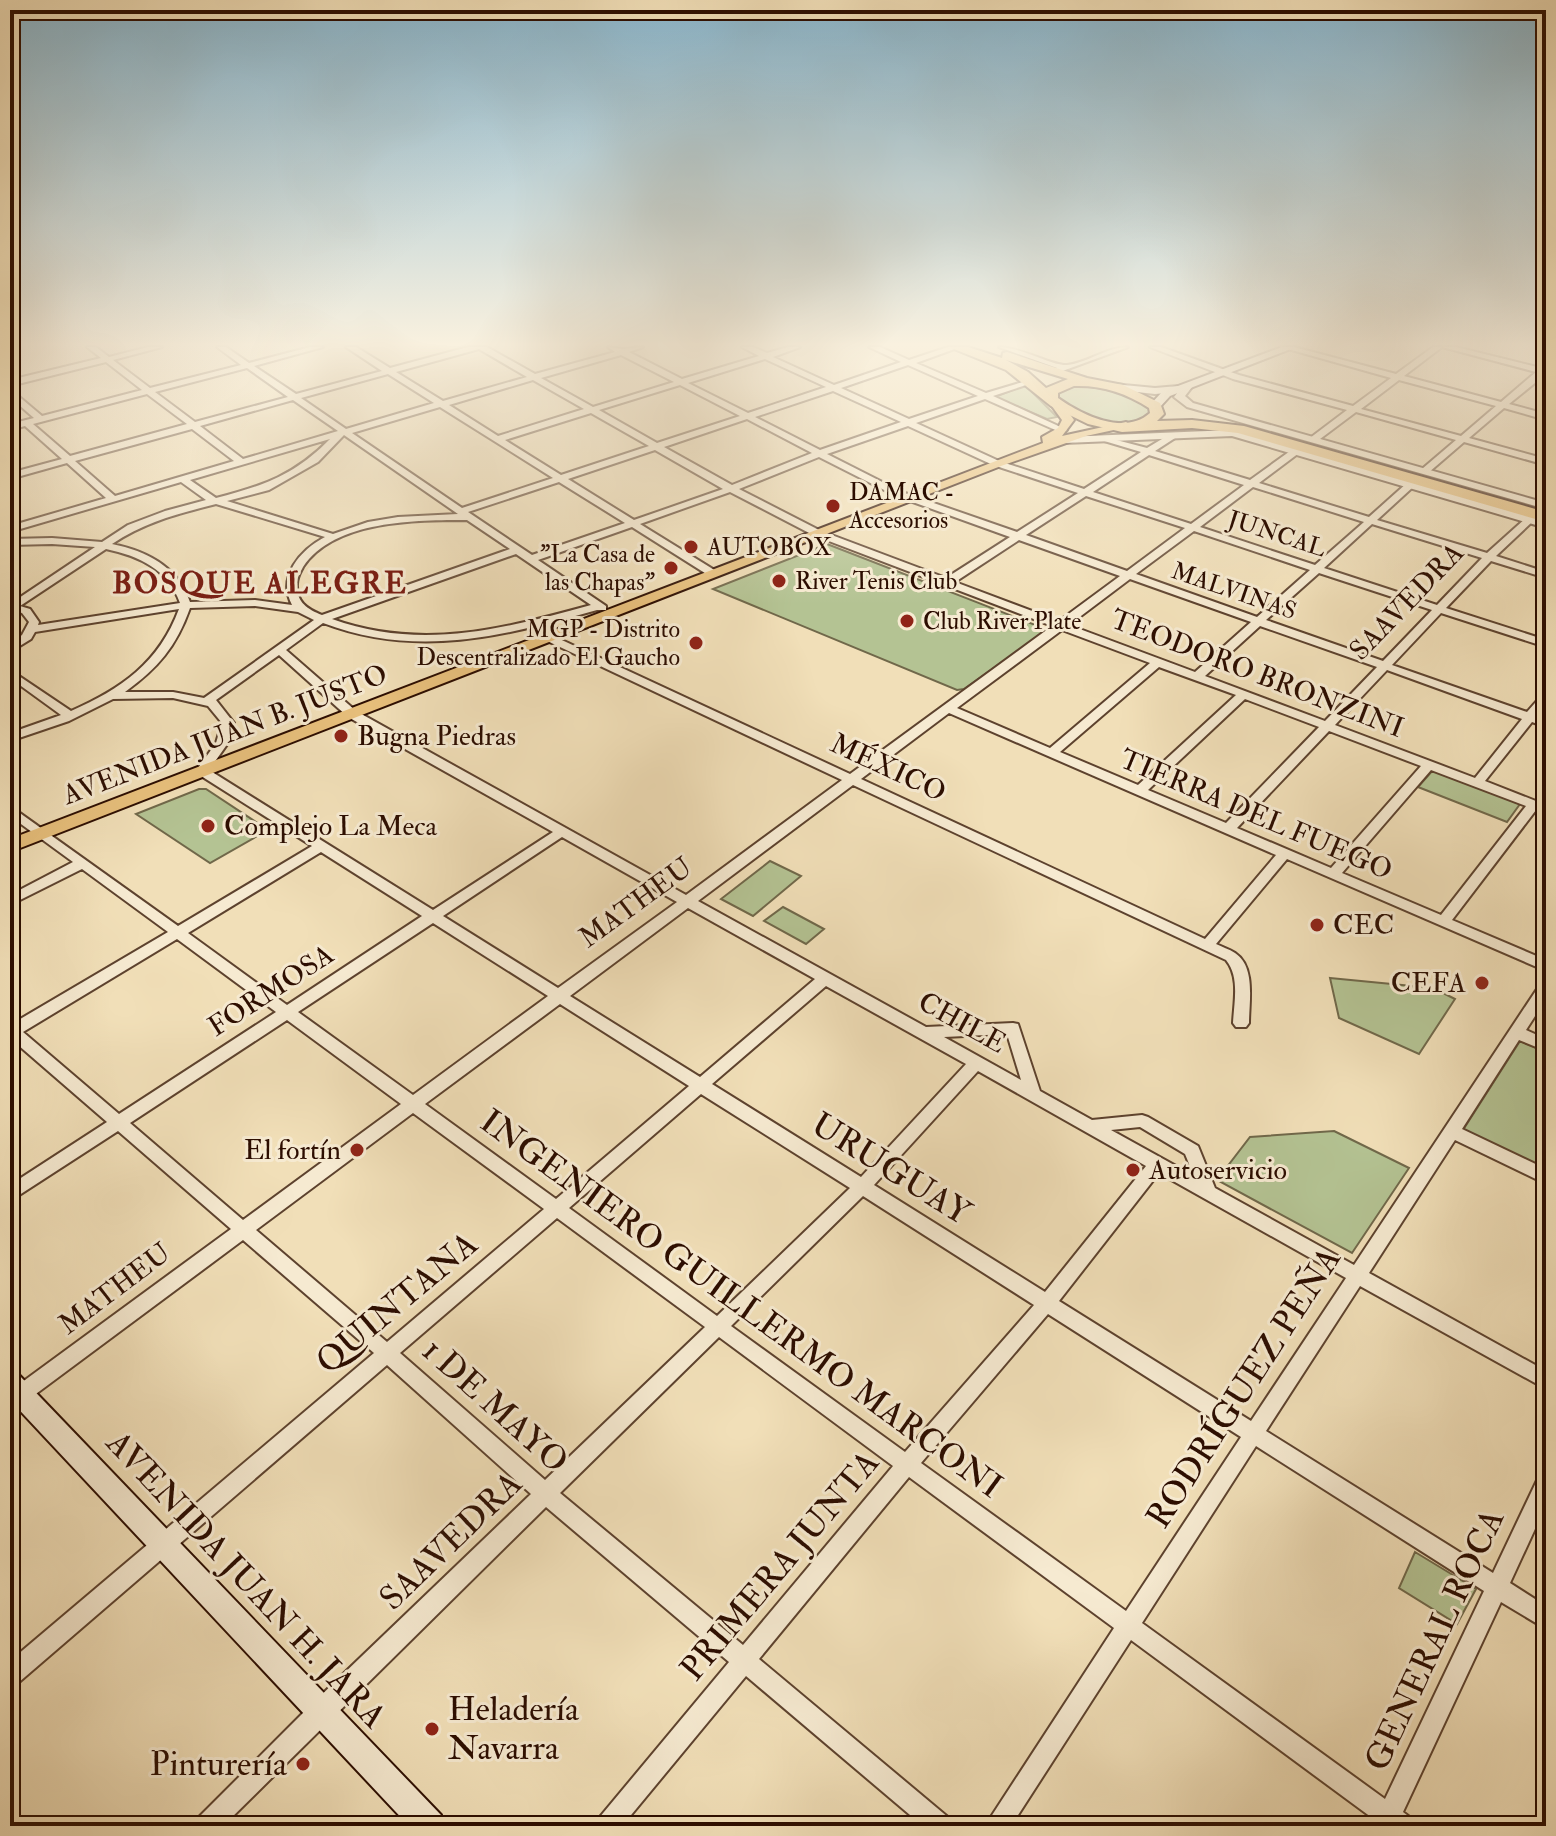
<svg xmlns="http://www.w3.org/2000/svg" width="1556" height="1836" font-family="'IM FELL Double Pica',serif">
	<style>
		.green { fill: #b4c393; stroke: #70684a; stroke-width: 2 }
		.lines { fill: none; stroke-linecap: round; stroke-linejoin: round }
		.minor-casing { stroke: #5d422e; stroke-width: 4 }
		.tertiary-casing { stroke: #5d422e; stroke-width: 4 }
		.secondary-casing { stroke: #2c0d00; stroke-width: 4 }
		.primary-casing { stroke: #2c0d00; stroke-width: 4 }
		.trunk-casing { stroke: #2c0d00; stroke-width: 4 }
		.minor { fill: #f6ead1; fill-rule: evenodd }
		.tertiary { fill: #f6ead1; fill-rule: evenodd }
		.secondary { fill: #f6ead1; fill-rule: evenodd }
		.primary { fill: #e8c07c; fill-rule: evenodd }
		.trunk { fill: #e8c07c; fill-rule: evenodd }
		.poi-dot { fill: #8f2418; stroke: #f6ead1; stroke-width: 3 }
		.labels { text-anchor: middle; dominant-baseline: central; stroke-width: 6; stroke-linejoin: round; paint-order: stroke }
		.far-poi-label { font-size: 24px; fill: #2c0d00; stroke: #f6ead1; text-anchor: start }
		.far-street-label { font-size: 24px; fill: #2c0d00; stroke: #f6ead1 }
		.street-label { font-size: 28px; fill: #2c0d00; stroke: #f6ead1 }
		.poi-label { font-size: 28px; fill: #2c0d00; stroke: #f6ead1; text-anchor: start }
		.far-district-label { font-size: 30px; font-weight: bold; letter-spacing: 2px; fill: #7a1f14; stroke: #f6ead1 }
		.near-street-label { font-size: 34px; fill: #2c0d00; stroke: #f6ead1 }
		.near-poi-label { font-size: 34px; fill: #2c0d00; stroke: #f6ead1; text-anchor: start }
	</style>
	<rect width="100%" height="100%" fill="#f1dfb8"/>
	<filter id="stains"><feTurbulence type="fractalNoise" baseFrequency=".0025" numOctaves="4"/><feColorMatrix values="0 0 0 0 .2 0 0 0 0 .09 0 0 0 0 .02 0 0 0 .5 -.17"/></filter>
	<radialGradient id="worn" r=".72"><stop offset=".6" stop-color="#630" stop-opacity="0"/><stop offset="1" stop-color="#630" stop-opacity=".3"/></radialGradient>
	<path class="green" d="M1075 384 1117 392 1151 406 1152 416C1110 431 1092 419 1056 398L1055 393Z
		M1025 385 1057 417 1047 419 995 397Z
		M827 544 1043 628 1045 632 964 689 957 690 713 589Z
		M1433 770 1520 804 1507 822 1418 787Z
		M199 789H206L268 830 210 863 136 814Z
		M770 861 801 876 753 916 721 899Z
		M783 907 824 929 806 944 764 921Z
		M1330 978 1433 988 1455 999 1419 1054 1339 1018Z
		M1520 1041 1546 1052V1171L1463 1130Z
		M1334 1131 1409 1168 1352 1253 1217 1180 1250 1137Z
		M1415 1552 1476 1589 1457 1624 1399 1588Z"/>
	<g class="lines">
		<g class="minor-casing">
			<path id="minor" d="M87 347H96L109 357 148 347H162L113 360 150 388 241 365 217 347H226L249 363 310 347H323L254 366 296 394 382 371 346 347H356L390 368 468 347H487L535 374 615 352 608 347 623 349 643 347 629 352 682 379 759 356 742 347H753L767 353 788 347H800L773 357 834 385 901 362 869 347H880L909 360 948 347H960L916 363 986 393 1026 381V385L993 396 1067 430 1060 432 985 399 916 423 999 461 1084 489 1141 452 1101 440V436L1147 448 1172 433 1176 436 1175 438 1155 451 1250 480 1293 449H1299V453L1259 483 1369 517 1407 483H1413V487L1377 520 1487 553 1526 518H1532V522L1496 556 1546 572V578L1491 561 1446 608 1546 640V647L1441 613 1392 665 1527 712 1542 695 1546 693V705L1537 716 1546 719V727L1532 722 1485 781 1546 805V813L1536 810 1452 920 1546 960V971L1287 859 1216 944C1222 947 1229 949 1235 953 1256 967 1249 1001 1249 1023L1246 1027H1236L1233 1023C1234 1002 1240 977 1226 960L853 785 698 901 926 1027 1013 1023 1018 1024 1040 1091 1092 1120 1142 1115 1148 1117 1198 1146 1215 1188 1354 1265 1541 983 1546 982V999L1526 1030 1546 1039V1051L1519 1040 1462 1129 1546 1169V1184L1455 1140 1369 1273 1546 1371V1389L1360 1286 1266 1431 1493 1573 1539 1476 1546 1474V1505L1510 1583 1546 1606V1629L1501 1602 1403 1812 1411 1818 1415 1826H1372L1375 1820 1131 1640 1011 1826H985L1114 1628 909 1477 759 1659 949 1818 953 1826H923L746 1676 622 1826H595L599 1818 729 1662 546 1507 223 1826H194L198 1818 313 1703 531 1494 387 1365 18 1683 10 1686V1661L374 1353 243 1240 17 1408 10 1411V1391L231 1229 118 1131 10 1201V1185L107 1122 10 1038V1025L168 932 82 869 10 905V895L73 862 10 816V806L178 926 312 846 198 774 196 771 216 743 222 723 208 706 173 698 113 699 69 721 10 741V733L61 715 10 678V670L71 711C121 689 159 663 179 609L35 632 31 639 10 652V644L22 635 29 622 22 613 10 610V604L95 547 52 544 10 545V539L52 538 102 542 128 525 165 511 206 500 181 482 10 532V526L106 498 67 463 10 479V473L62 459 25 426 10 430V424L34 418 10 397V389L42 416 142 390 106 362 10 386V380L101 358ZM479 349 527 377 443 401 396 372ZM621 355 674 382 593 407 541 378ZM765 359 826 387 748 413 688 383ZM908 365 978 396 909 419 841 388ZM247 368 288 397 195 422 155 392ZM388 374 434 403 346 429 301 398ZM533 380 584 409 498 436 449 405ZM680 385 740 416 657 443 599 410ZM833 391 901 422 820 450 755 417ZM147 394 187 424 70 456 33 424ZM293 400 338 431 243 459 200 426ZM440 407 553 478 462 508 352 433ZM591 413 649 446 561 475 505 440ZM747 419 812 453 732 485 664 447ZM908 426 993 465 1078 493 1017 532 902 492 827 454ZM192 429 234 461 115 496 75 461ZM344 435 458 514 398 517 368 522 333 534 227 501 269 490 318 462ZM330 439C295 475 263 486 216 498L190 480ZM655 450 723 489 634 520 568 479ZM1149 455 1244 485 1191 524 1093 492ZM819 457 896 496 1010 537 946 578 821 531 739 489ZM559 482 625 523 532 555 468 512ZM1253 487 1364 522 1315 565 1200 527ZM730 492 813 535 1052 626 850 774 551 635H543V639L842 780 686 895 356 711 286 650 323 623C417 659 504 636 597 610H606V606L538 560 632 527 708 575H716V571L640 524ZM1086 496 1185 528 1127 571 1026 535ZM216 504 325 537C300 550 277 577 292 605L255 600 190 602C178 567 147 551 112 544 145 522 177 514 216 504ZM467 520 510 549 322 615C307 609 296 602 297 584 297 577 300 573 303 567 334 520 417 520 467 520ZM1372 524 1482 558 1437 605 1324 568ZM1194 531 1310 570 1257 617 1136 574ZM1019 540 1120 576 1059 621 955 582ZM106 549C139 556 168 569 180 603L38 625 39 622 30 609 20 606ZM516 554 591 605C503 629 421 651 332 619ZM1319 573 1432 610 1383 661 1266 620ZM1130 579 1251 622 1195 672 1069 625ZM255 606 298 612 314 620 204 698 173 692H125C158 668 176 647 190 608ZM1260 626 1377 667 1325 721 1205 676ZM1062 630 1150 663 1050 748 957 708ZM279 655 348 717 553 832 433 910 209 770 228 743 234 723 216 700ZM1159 667 1236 695 1138 785 1060 752ZM1387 670 1522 719 1475 778 1335 725ZM1245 699 1319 727 1226 823 1148 790ZM949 713 1276 855 1205 939 861 779ZM1329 731 1421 766 1331 868 1237 828ZM1431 770 1526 806 1441 915 1342 873ZM562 837 677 902 558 988 443 916ZM321 852 422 916 287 1005 188 933ZM688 908 815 979 700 1077 570 996ZM433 923 548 996 413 1095 298 1012ZM177 939 276 1012 119 1114 23 1032ZM826 986 966 1064 861 1177 712 1084ZM560 1004 689 1086 556 1199 425 1104ZM287 1020 401 1104 243 1220 130 1123ZM1007 1034 1021 1080 944 1037ZM978 1071 1146 1166 1045 1292 874 1185ZM701 1094 850 1188 717 1316 569 1208ZM413 1113 544 1209 387 1342 256 1230ZM1140 1127 1185 1154 1194 1176 1111 1130ZM1159 1173 1346 1278 1251 1421 1059 1301ZM863 1196 1034 1305 905 1452 731 1326ZM557 1218 705 1327 545 1480 400 1353ZM1048 1314 1241 1437 1126 1611 921 1463ZM719 1337 893 1466 743 1645 560 1493ZM1256 1446 1484 1591 1385 1799 1142 1623Z
				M999 347C1021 347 1052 366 1067 365 1088 363 1106 347 1128 347L1057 373 1053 371 1057 368Z
				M1150 347H1161L1239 375 1353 406 1391 378 1281 347H1294L1396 374 1433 347H1442L1404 376 1501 402 1536 372 1442 347H1456L1541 368 1546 366V374L1509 404 1546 414V420L1504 408 1469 438 1546 459V465L1464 442 1428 473H1422V469L1456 440 1356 412 1316 442H1310V438L1347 410 1233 379ZM1399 380 1496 406 1461 436 1361 409Z
				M1546 496V504L1537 506V502Z"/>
		</g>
		<g class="tertiary-casing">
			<path id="tertiary" d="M1113 384 1155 388 1190 385 1192 387 1185 396 1193 403 1546 503V509L1187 407 1174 397 1178 392 1155 394 1110 389V385Z
				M1232 430 1546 521V528L1232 436 1064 443 1059 440 1064 437Z"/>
		</g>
		<g class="secondary-casing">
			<path id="secondary" d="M1282 347H1296L1170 396 1159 408 1149 406 1162 392Z
				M10 1372 19 1375 441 1815 445 1826H409L10 1400Z"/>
		</g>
		<g class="primary-casing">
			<path id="primary" d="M1051 399H1059L1074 420 1062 436 1126 422 1132 426 1086 436 1001 466 10 852V839L1043 443 1042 437 1058 428 1062 420 1049 402Z"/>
		</g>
		<g class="trunk-casing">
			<path id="trunk" d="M949 347H968L1002 358 1003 353 1007 352 1087 378 1123 385 1160 403 1164 414 1157 421 1192 420 1244 426 1546 512V522L1238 433 1192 428 1122 432 1088 424 1051 406 1006 370ZM1006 360 1068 379 1046 388 1028 372ZM1074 386C1102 385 1126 393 1149 408L1150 413C1124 436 1082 415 1058 398V393Z"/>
		</g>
		<use href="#minor" class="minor"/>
		<use href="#tertiary" class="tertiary"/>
		<use href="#secondary" class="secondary"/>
		<use href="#primary" class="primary"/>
		<use href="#trunk" class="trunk"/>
	</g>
	<linearGradient id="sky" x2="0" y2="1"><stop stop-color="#89b8d1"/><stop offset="0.57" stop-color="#f9f1df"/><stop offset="1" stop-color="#f9f1df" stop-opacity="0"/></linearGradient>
	<rect width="1556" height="604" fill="url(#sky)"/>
	<g class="poi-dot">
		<circle cx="833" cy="506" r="8"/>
		<circle cx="691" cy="547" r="8"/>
		<circle cx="671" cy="568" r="8"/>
		<circle cx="779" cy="581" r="8"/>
		<circle cx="907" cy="621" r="8"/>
		<circle cx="696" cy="643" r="8"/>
		<circle cx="341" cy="736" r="8"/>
		<circle cx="208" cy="826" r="8"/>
		<circle cx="1317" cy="925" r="8"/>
		<circle cx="1482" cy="983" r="8"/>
		<circle cx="357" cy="1150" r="8"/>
		<circle cx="1133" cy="1170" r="8"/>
		<circle cx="432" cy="1729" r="8"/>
		<circle cx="303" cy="1764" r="8"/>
	</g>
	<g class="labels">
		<g class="far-poi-label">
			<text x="849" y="492">DAMAC -<tspan x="849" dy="28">Accesorios</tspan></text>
			<text x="707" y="547">AUTOBOX</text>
			<text x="655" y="554" text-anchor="end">"La Casa de<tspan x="655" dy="28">las Chapas"</tspan></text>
			<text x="795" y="581">River Tenis Club</text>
			<text x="923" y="621">Club River Plate</text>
			<text x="680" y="629" text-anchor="end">MGP - Distrito<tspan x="680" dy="28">Descentralizado El Gaucho</tspan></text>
		</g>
		<g class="far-street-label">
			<text transform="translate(1277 534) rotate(18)">JUNCAL</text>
			<text transform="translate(1234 591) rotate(19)">MALVINAS</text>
		</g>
		<g class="street-label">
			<text transform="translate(1407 602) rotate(-46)">SAAVEDRA</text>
			<text transform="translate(1257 674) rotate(21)">TEODORO BRONZINI</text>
			<text transform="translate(225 735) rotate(-21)">AVENIDA JUAN B. JUSTO</text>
			<text transform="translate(888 768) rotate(25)">MÉXICO</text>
			<text transform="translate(1256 815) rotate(23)">TIERRA DEL FUEGO</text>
			<text transform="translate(636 903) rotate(-36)">MATHEU</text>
			<text transform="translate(271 991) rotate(-33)">FORMOSA</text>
			<text transform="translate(962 1023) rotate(29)">CHILE</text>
			<text transform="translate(115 1289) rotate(-37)">MATHEU</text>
		</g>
		<g class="poi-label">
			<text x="357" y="736">Bugna Piedras</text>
			<text x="224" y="826">Complejo La Meca</text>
			<text x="1333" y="925">CEC</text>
			<text x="1466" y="983" text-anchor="end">CEFA</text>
			<text x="341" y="1150" text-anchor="end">El fortín</text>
			<text x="1149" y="1170">Autoservicio</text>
		</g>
		<g class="far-district-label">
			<text x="260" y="583">BOSQUE ALEGRE</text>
		</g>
		<g class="near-street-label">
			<text transform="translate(891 1169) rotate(32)">URUGUAY</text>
			<text transform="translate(397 1303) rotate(-40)">QUINTANA</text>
			<text transform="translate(741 1304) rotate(36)">INGENIERO GUILLERMO MARCONI</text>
			<text transform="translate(1244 1388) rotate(-57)">RODRÍGUEZ PEÑA</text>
			<text transform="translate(495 1406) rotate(42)">1 DE MAYO</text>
			<text transform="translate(451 1541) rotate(-44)">SAAVEDRA</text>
			<text transform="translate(780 1566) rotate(-50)">PRIMERA JUNTA</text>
			<text transform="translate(246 1580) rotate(47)">AVENIDA JUAN H. JARA</text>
			<text transform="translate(1435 1640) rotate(-65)">GENERAL ROCA</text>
		</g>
		<g class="near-poi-label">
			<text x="448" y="1709">Heladería<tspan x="448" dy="39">Navarra</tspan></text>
			<text x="287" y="1764" text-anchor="end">Pinturería</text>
		</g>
	</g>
	<rect width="1556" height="1836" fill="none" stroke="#f1dfb8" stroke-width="40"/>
	<rect x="12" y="12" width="1532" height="1812" fill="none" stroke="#2c0d00" stroke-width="4"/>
	<rect x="20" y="20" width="1516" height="1796" fill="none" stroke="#2c0d00" stroke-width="2"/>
	<rect width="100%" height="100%" filter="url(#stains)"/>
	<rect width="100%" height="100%" fill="url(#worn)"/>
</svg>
